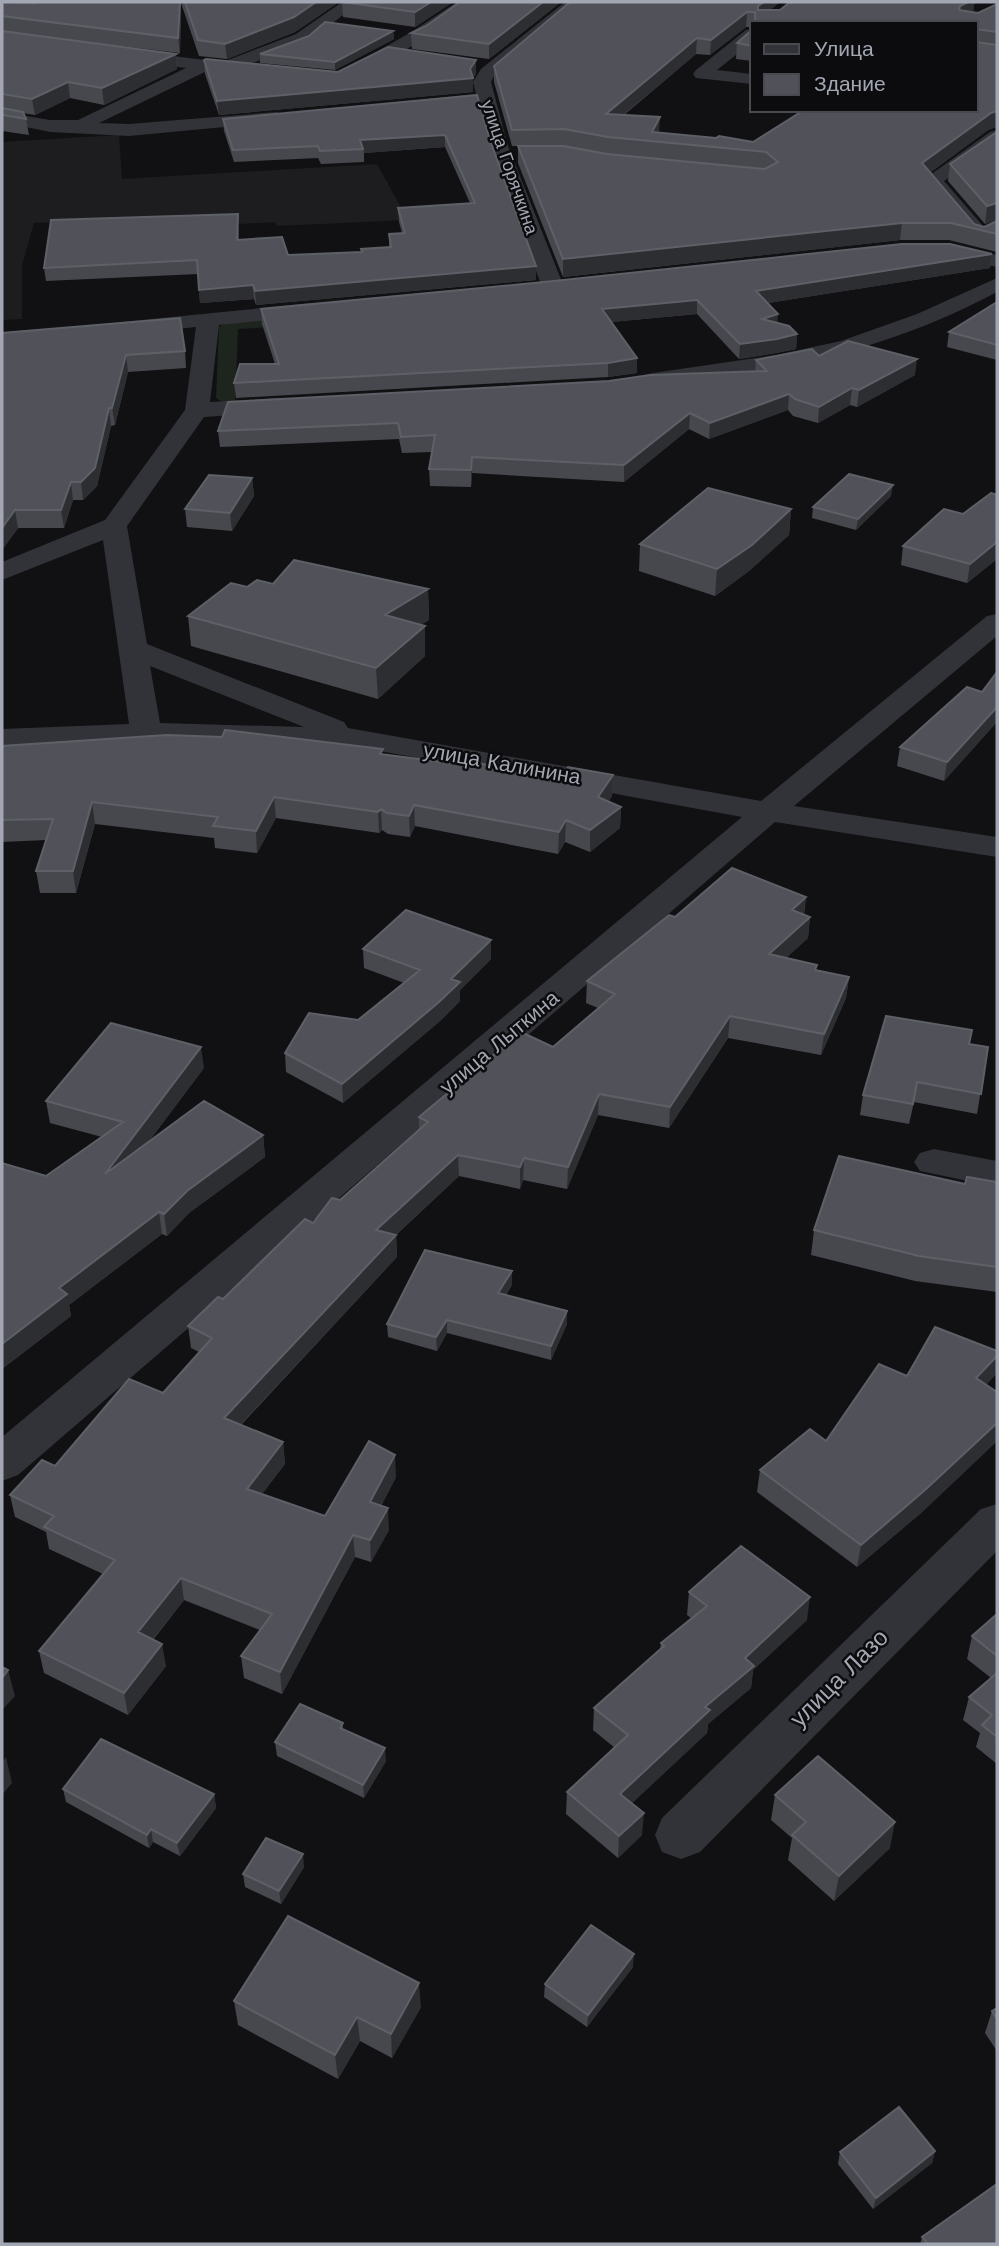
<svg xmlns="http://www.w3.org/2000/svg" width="999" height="2246" font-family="'Work Sans',sans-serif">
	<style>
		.built { fill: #1d1d20 }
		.green { fill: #1e251f }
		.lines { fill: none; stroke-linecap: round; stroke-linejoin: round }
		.minor { fill: #323338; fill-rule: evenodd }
		.wall { fill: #47484e; fill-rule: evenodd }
		.shaded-wall { fill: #2d2e32 }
		.building { fill: #515259; stroke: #5e6067; stroke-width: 2 }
		.labels { text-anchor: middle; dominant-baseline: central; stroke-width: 5; stroke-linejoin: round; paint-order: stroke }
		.far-street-label { font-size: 18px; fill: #a3a7b3; stroke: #0c0c0e }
		.street-label { font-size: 21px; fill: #a3a7b3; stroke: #0c0c0e }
		.near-street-label { font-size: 24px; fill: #a3a7b3; stroke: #0c0c0e }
	</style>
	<rect width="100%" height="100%" fill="#111113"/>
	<path class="built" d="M119 135 122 179 377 164 408 220 277 226 275 222 222 225 157 219 34 223 22 265V319L2 320V142Z"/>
	<path class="green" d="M466 301 398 319 238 329 235 403H224L216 398 219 327 223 324Z"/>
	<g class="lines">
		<path class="minor" d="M342 2H360L308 42 232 71 226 72 217 67 220 63 296 34Z
			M457 2H475L425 39 355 77H343L340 73 413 31Z
			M565 2H582L494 76 491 82 508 146 564 287 561 292H545L542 287 490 146 479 104 427 109 418 104 427 99 476 94 473 82 481 69Z
			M752 29V42L717 70 752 74V84L696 78 693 74 696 70 746 30Z
			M125 50 205 60 214 65 211 69 99 123 129 124 277 112 286 117 277 122 129 136 50 132 2 122V112L50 120H78L186 68 119 59 117 55 119 51Z
			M997 130V144L944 181 984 227 997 222V236L981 242 974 240 923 180 990 132Z
			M941 243 997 255V267L934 253 931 249 934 245Z
			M997 278V292C907 340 814 365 713 379 692 382 665 390 645 385L641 380 645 375 653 373 776 355 841 341 917 314Z
			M313 303 321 305 324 310 321 315 219 325 210 402 279 398 287 400 291 405 287 410 279 412 204 417 127 526 147 644 344 722 348 728 761 801 987 616 997 614V636L794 806 997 837V857L775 822 18 1475 2 1481V1437L742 817 358 747 146 741 2 747V729L129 724 103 540 2 580V562L105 520 185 410 196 327 129 334 121 332 118 327 121 322ZM150 666 304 727 160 723Z
			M934 1149 997 1161V1187L920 1171 914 1162 920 1153Z
			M997 1504V1551L700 1852 681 1859 662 1852 655 1835 662 1818 981 1509Z"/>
	</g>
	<path class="wall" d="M2 2 35 3 38 2H339L295 32 227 59 199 56 181 3 180 53 61 39 176 54 177 69 104 105 70 98 35 115 23 113 26 119 29 135 2 131Z
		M342 2H453L415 27 343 17Z
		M561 2 489 59 412 49 411 33 426 26Z
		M570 2H780L770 10H780L790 2H979L974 4 973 12 978 13 997 4V128L996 127 988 130 931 172 974 224 984 227 997 221V252L949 240H900L563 277 518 163V146H512L494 82V66ZM752 23H976L753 142 659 133 624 115 696 54 710 55 746 27H752Z
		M752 30V61L736 59 737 43Z
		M393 31 394 39 335 70 260 63V54Z
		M204 60 338 72 476 73 473 79V92L219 115 205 74Z
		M477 95 491 143 536 266V280L256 305 254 299 200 303 198 274 46 281 44 268 238 214 239 240 288 255 361 252V249L389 247V234L402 233 399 222 398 208 470 203 445 147 364 153V162L321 164 318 158 234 162 224 131 223 119Z
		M997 132V220L985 224 948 181 950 164Z
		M992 254 990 268 768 303 778 323 797 334 796 349 776 353 739 359 697 314 611 322 637 373 608 377 236 398 234 383 275 364 262 324 261 309Z
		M997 302V360L947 347 949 332Z
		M2 333 185 351 186 368 128 372 115 425 111 426 97 486 83 500H73L64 528H18L2 550Z
		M819 356 915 375 857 407 850 405 818 423 793 416 788 410 709 439 689 429 624 482 472 473 471 487 430 486 429 469 432 452 402 453 399 439 220 447 218 431 609 381 755 371 756 360Z
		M252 478 254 496 232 531 187 527 185 509Z
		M997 495V559L967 583 901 565 903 546Z
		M891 496 856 530 812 518 813 507Z
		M791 509 789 535 749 571 715 596 639 571 640 544Z
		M273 584 428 589 429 620 420 625 425 656 378 699 191 646 188 616 247 587Z
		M997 672V724L996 723 944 781 897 766 900 747 982 692Z
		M2 746 383 755 560 778 613 775 612 796 608 802 621 807 620 828 590 852 565 842 558 854 415 826 410 837 388 834 382 830 379 833 276 818 257 853 215 848 214 838 95 824 76 893H40L36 871 46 840 2 842Z
		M806 897 804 915 810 917 808 938 786 958 817 971 849 977 846 998 821 1055 728 1038 669 1128 598 1115 567 1189 523 1180 520 1189 459 1176 396 1235 397 1257 241 1425 283 1442 285 1464 262 1494 325 1516 396 1477 381 1506 389 1530 371 1562 355 1557 282 1694 244 1678 241 1656 260 1630 184 1600 153 1640 166 1666 128 1715 44 1673 39 1651 103 1574 49 1549 46 1532 15 1517 10 1495 163 1393 199 1352 191 1348 188 1326 223 1299 313 1223 419 1129V1117L553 1047 598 1008 586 1003 587 981 675 917Z
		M363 949 491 959 460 990V1001L440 1021 343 1103 286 1072 285 1053 358 1020 404 983 364 968Z
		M969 1044 988 1047 977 1114 914 1102 909 1124 860 1115 863 1095Z
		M204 1068 149 1141 263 1135 265 1157 189 1213 167 1236 162 1234 69 1305 71 1316 2 1369 46 1176 102 1137 50 1123 46 1101Z
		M997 1182V1292L915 1281 811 1255 814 1230 965 1184Z
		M512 1285 506 1295 567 1324 551 1360 447 1333 437 1351 388 1337 387 1324Z
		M997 1351 996 1374 986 1385 997 1392V1441L921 1513 857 1567 757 1492 760 1470 826 1441 907 1376Z
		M689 1592 807 1620 753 1670 751 1688 708 1724 707 1733 632 1803 642 1835 618 1858 566 1814 567 1792 615 1748 593 1730 594 1708 660 1649 661 1643 691 1618 687 1615Z
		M997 1614V1764L976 1747 980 1733 963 1720 969 1697 991 1678 967 1659 972 1636Z
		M343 1723V1730L386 1761 364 1798 277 1756 275 1742Z
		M63 1789 214 1794 216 1808 180 1856 153 1842 149 1848 66 1802Z
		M775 1795 890 1848 834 1901 788 1860 792 1838 771 1820Z
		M304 1867 281 1904 245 1887 243 1874Z
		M633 1967 587 2027 544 1997 545 1984Z
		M234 2001 421 2007 392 2058 360 2041 338 2079 238 2025Z
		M997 2008V2051L985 2033 992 2011Z
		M935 2151 932 2163 873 2209 838 2164 840 2152Z
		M922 2237 997 2244H920Z"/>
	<path class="shaded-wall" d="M180 2H181L180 53 178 38Z
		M316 2H339L295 32 227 59 225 44Z
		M431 2H453L415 27V12Z
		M543 2H561L489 59V44Z
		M764 2H780L757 21 758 6Z
		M960 2H979L974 4 973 13 958 21Z
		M747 12 746 27 710 55 711 40Z
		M393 31 394 39 335 70V62Z
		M697 38 696 54 605 130 606 114Z
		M176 54 177 69 104 105 102 88Z
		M476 60V73L473 79V92L219 115 217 101 470 69Z
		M68 82 70 98 35 115 32 99Z
		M997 111 996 127 988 130 920 180 922 163 991 113Z
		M660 117 659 134 652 132Z
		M445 135V147L364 153 363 149 360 140Z
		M997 203V220L985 224 987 206Z
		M902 223 900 240 563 277V259Z
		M992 254 990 268 755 305 756 291Z
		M536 266V280L256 305 255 291Z
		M253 285 254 299 200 303 199 290Z
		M697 300V314L601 323 602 309Z
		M778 314 777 329 762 319Z
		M797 334 796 349 776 353 739 359 740 344Z
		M126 355 128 372 115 425 112 408Z
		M637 358V373L608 377V363Z
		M917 359 915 375 857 407 859 390Z
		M852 388 850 405 818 423 819 407Z
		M789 394 788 410 709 439 710 423Z
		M109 408 111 426 97 486 83 500 81 482Z
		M690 413 689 429 624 482V465Z
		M472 457V473L471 487V470Z
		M252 478 254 496 232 531 230 513Z
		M71 482 73 500 64 528 61 510Z
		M893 485 891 496 856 530 858 519Z
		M791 509 789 535 749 571 715 596 717 569Z
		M15 510 18 528 2 550V528Z
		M997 542V559L967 583 970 564Z
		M428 589 429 620 386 646 385 615Z
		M425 626V656L378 699 376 668Z
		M997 707 996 723 944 781 947 762Z
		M613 775 612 796 597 819 598 797Z
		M274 797 276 818 257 853 256 831Z
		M92 802 95 824 76 893 73 871Z
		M414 805 415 826 410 837 409 816Z
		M621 807 620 828 590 852V830Z
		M381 809 382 830 379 833 378 812Z
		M566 820 565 842 558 854 559 832Z
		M806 897 803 918 792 910Z
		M810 917 808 938 767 975 769 954Z
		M491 940V959L460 990V1001L440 1021 343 1103 342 1084Z
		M849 977 846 998 821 1055 824 1034Z
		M730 1016 728 1038 669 1128 670 1107Z
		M201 1047 204 1068 109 1195 105 1174Z
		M599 1094 598 1115 567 1189 568 1167Z
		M263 1135 265 1157 189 1213 167 1236 164 1214 187 1191Z
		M458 1155 459 1176 377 1252 376 1230Z
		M524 1158 523 1180 520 1189V1167Z
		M159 1212 162 1234 69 1305 71 1316 2 1369V1344L59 1288Z
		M396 1235 397 1257 226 1440 224 1418Z
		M512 1271V1285L498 1306V1293Z
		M567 1311V1324L551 1360V1346Z
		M447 1320V1333L437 1351 436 1337Z
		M997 1356 996 1374 971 1401 976 1378Z
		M997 1423V1441L921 1513 857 1567 861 1545Z
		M283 1442 285 1464 249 1511 247 1489Z
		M395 1455 396 1477 372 1524 370 1502Z
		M388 1508 389 1530 371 1562 370 1540Z
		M353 1535 355 1557 282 1694 280 1672Z
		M181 1578 184 1600 141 1654 138 1632Z
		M810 1597 807 1620 753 1670 751 1688 708 1724 707 1733 619 1815 620 1794 705 1707 745 1658Z
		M162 1644 166 1666 128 1715 124 1693Z
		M8 1670 15 1696 2 1710V1678Z
		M385 1748 386 1761 364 1798 363 1785Z
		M6 1757 12 1783 2 1795V1762Z
		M214 1794 216 1808 180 1856 177 1843Z
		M644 1813 642 1835 618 1858 619 1836Z
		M895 1822 890 1848 834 1901 839 1876Z
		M151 1829 153 1842 149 1848 147 1835Z
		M303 1854 304 1867 281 1904 279 1891Z
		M634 1954 633 1967 587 2027 588 2015Z
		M419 1983 421 2007 392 2058 391 2034Z
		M357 2017 360 2041 338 2079 335 2055Z
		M935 2151 932 2163 873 2209 876 2198Z"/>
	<path class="building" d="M2 2 35 3 38 2H180L178 38 2 16Z
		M185 2H316L294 17 225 44 198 40Z
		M342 2H431L415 12Z
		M460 2H543L489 44 411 33 426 26Z
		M570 2H764L758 6V10H780L790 2H968L960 6 959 10 978 13 997 4V32L976 29V31V23H755V12H747L711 40 697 38 606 114 660 117 652 132 716 138 719 136 753 142 804 110H976V42L997 45V111L991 113 922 163 974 224 984 227 997 221V234L951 223H902L563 259 518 146H564L607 154 765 169 778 162 766 152 608 137 564 129 512 130 494 66Z
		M325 22 393 31 335 62 260 54 309 36Z
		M752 30V46L737 43Z
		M2 31 176 54 102 88 68 82 32 99 2 94Z
		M388 47 476 60 470 69 473 78 217 101 204 60 206 59 338 72Z
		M477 95 491 143 536 266 255 291 253 285 199 290 197 260 44 268 51 220 238 214 237 240 282 237 288 255 362 252 361 249 391 247 389 234 405 233 398 208 475 203 445 135 360 140 363 149 320 151 318 146 233 150 223 119Z
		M2 108 23 112 26 119 2 115Z
		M997 132V203L987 206 950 164Z
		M902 244H950L992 254 756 291 778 314 762 319 789 326 797 334 777 339 740 344 697 300 602 309 637 358 608 363 234 383 240 364H279L261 309 554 281Z
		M997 302V345L949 332Z
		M180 318 185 351 126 355 112 408H109L95 468 81 482H71L61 510H15L2 528V333Z
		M848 341 917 359 859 390 852 388 819 407 795 399 789 394 710 423 690 413 624 465 472 457 471 470 429 469 435 435 401 437 398 423 218 431 228 402 609 381 650 375 767 371 756 360 812 349 819 356Z
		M849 474 893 485 858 519 813 507Z
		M209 475 252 478 230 513 185 509Z
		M708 488 791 509 752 545 717 569 640 544Z
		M991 493 997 495V542L970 564 903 546 944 509 963 514Z
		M294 560 428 589 385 615 425 626 376 668 188 616 231 583 247 587 257 580 273 584Z
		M997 672V707L947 762 900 747 967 687 982 692Z
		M225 730 383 749 380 754 458 764 460 760 560 778 568 767 613 775 598 797 621 807 590 830 566 820 559 832 414 805 409 816 387 813 381 809 378 812 274 797 256 831 213 826 218 817 92 802 73 871H36L53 819 2 820V746L167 735 222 737Z
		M732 868 806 897 792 910 810 917 769 954 817 965 815 970 849 977 824 1034 730 1016 670 1107 599 1094 568 1167 524 1158 520 1167 458 1155 376 1230 396 1235 224 1418 283 1442 247 1489 325 1516 369 1441 395 1455 370 1502 388 1508 370 1540 353 1535 280 1672 241 1656 272 1614 181 1578 138 1632 162 1644 124 1693 39 1651 115 1560 44 1527 54 1516 10 1495 42 1460 55 1466 129 1379 163 1393 212 1338 188 1326 218 1297 223 1299 305 1219 313 1223 332 1198 340 1200 428 1122 419 1117 521 1032 553 1047 615 994 587 981 669 915 675 917Z
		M406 910 491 940 451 979 460 982 439 1002 342 1084 285 1053 309 1013 358 1020 420 970 363 949Z
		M886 1016 972 1030 969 1044 988 1047 981 1094 917 1082 913 1104 863 1095Z
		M111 1023 201 1047 105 1174 204 1101 263 1135 187 1191 164 1214 159 1212 59 1288 67 1294 2 1344V1163L46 1176 123 1122 46 1101Z
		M839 1156 965 1184 967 1177 997 1182V1267L919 1256 814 1230Z
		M425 1250 512 1271 498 1293 567 1311 551 1346 447 1320 436 1337 387 1324Z
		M935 1327 997 1351V1356L976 1378 997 1392V1423L925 1490 861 1545 760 1470 810 1429 826 1441 879 1364 907 1376Z
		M741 1546 810 1597 745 1658 754 1666 705 1707 710 1710 620 1794 644 1813 619 1836 567 1792 628 1735 594 1708 664 1646 661 1643 707 1606 689 1592Z
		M997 1614V1656L972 1636Z
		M2 1667 8 1670 2 1678Z
		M997 1673V1737L982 1725 992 1715 969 1697Z
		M300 1704 343 1723 340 1728 385 1748 363 1785 275 1742Z
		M101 1739 214 1794 177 1843 151 1829 147 1835 63 1789Z
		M818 1756 895 1822 839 1876 792 1835 806 1822 775 1795Z
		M266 1838 303 1854 279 1891 243 1874Z
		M288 1916 419 1983 391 2034 357 2017 335 2055 234 2001Z
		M591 1925 634 1954 588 2015 545 1984Z
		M997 2008V2019L992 2011Z
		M899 2107 935 2151 876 2198 840 2152Z
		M997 2184V2244H928L922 2237Z"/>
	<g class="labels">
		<g class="far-street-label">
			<text transform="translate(510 167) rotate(71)">улица Горячкина</text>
		</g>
		<g class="street-label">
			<text transform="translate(502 763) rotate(10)">улица Калинина</text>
			<text transform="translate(499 1042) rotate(-40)">улица Лыткина</text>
		</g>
		<g class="near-street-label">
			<text transform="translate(839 1678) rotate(-45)">улица Лазо</text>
		</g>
	</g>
	<rect width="999" height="2246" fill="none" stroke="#a3a7b3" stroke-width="7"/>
	<rect x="750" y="21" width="228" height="91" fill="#0c0c0e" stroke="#484a50" stroke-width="2"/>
	<rect x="764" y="44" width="35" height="10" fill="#323338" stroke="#484a50" stroke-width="2"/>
	<text x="814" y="56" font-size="21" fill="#a3a7b3">Улица</text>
	<rect x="764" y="74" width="35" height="21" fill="#515259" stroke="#484a50" stroke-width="2"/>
	<text x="814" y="91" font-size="21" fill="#a3a7b3">Здание</text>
</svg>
